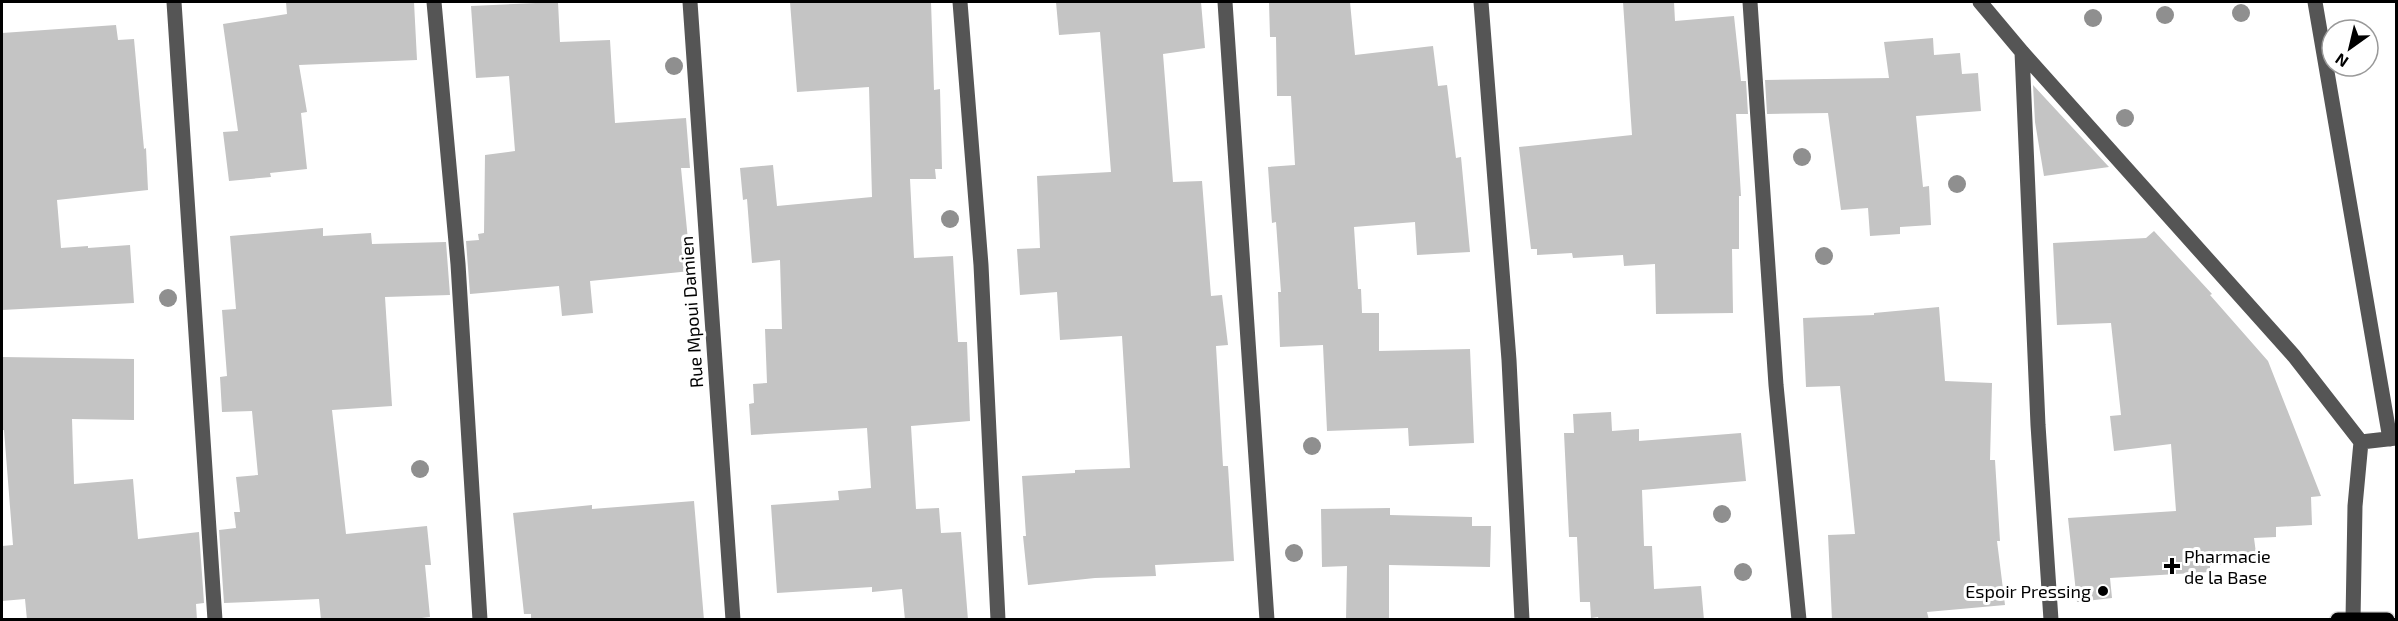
<svg xmlns="http://www.w3.org/2000/svg" width="2398" height="621" font-family="'Exo 2',sans-serif">
	<style>
		.building { fill: #c4c4c4 }
		.lines { fill: none; stroke-linecap: round; stroke-linejoin: round }
		.major-casing { stroke: #dbdbdb; stroke-width: 18 }
		.minor { stroke: #555; stroke-width: 15 }
		.major { stroke: #000; stroke-width: 15 }
		.tree { fill: #8f8f8f }
		.poi-dot { fill: #000; stroke: #fff; stroke-width: 2 }
		.labels { text-anchor: middle; dominant-baseline: central; stroke-width: 6; stroke-linejoin: round; paint-order: stroke }
		.street-label { font-size: 18px; fill: #000; stroke: #fff }
		.poi-label { font-size: 18px; fill: #000; stroke: #fff; text-anchor: start }
	</style>
	<rect width="100%" height="100%" fill="#fff"/>
	<path class="building" d="M286 2H414L417 60 299 65 307 112 301 113 307 169 270 173 271 177 229 181 223 132 238 131 223 24 287 14Z
		M558 2 560 42 610 40 615 123 686 118 690 168H681L691 271 590 281 593 313 562 316 559 286 470 294 466 241 479 240 478 234 484 233 485 155 515 151 509 76 476 78 471 6Z
		M790 2H931L934 90 940 89 942 169H935L936 179H910L914 258 953 256 958 342H967L970 421 911 426 916 509 939 508 941 533 961 532 968 620H905L902 589 872 592V587L777 593 771 505 839 500 838 491 871 488 867 428 751 435 749 404 754 403 753 384 767 383 765 329H782L780 260 752 263 747 199 743 200 740 168 773 165 777 206 872 197 869 87 797 92Z
		M1056 2H1201L1205 48 1163 54 1173 182 1202 181 1211 296 1222 295 1228 345 1216 346 1223 466H1228L1234 561 1155 565 1156 576 1095 578 1028 585 1023 536H1026L1022 476 1075 473V470L1130 468 1122 336 1060 340 1057 292 1020 295 1017 249 1040 248 1037 176 1111 172 1100 32 1059 35Z
		M1269 2H1350L1355 55 1433 46 1438 86 1447 85 1456 158 1461 157 1470 252 1417 255 1415 222 1354 227 1358 289H1361L1362 313H1379V351L1470 349 1474 443 1409 446 1408 428 1327 431 1323 345 1280 347 1278 292H1281L1276 222 1272 223 1268 167 1295 165 1291 96H1277L1276 37H1270Z
		M1623 2H1674L1675 21 1734 16 1741 81H1746L1748 114H1736L1741 196H1739V249H1732L1733 313 1656 314 1655 264 1624 266 1623 255 1573 258 1572 253 1537 255V249H1531L1519 147 1632 135Z
		M116 25 118 40 134 39 144 149 146 148 148 190 57 200 61 248 88 246V248L130 245 134 303 2 310V33Z
		M1933 38 1934 55 1960 53 1962 74 1978 73 1981 111 1916 116 1923 187 1929 186 1931 225 1900 227V234L1870 236 1868 208 1841 210 1828 113 1767 114 1765 80 1889 78 1884 42Z
		M2033 85 2109 167 2044 176 2035 122Z
		M323 228V236L371 233 372 244 446 242 450 295 385 297 392 406 332 410 346 534 427 526 431 565H425L430 617 405 620H321L319 599 224 603 219 530 236 528 234 512H240L236 477 258 475 252 411 222 412 220 377 227 376 222 310 236 309 230 236Z
		M2154 231 2212 294 2210 295 2268 361 2321 496 2311 497 2312 525 2276 527V537L2254 538 2257 561 2210 566V572L2110 578 2112 598 2077 602 2068 518 2176 511 2171 444 2114 451 2110 416 2121 415 2111 323 2057 325 2053 243 2146 238Z
		M1939 307 1945 381 1992 383 1990 460H1995L2000 541H1997L2005 605 1927 612 1929 620H1832L1828 535 1855 534 1840 386 1806 387 1803 318 1874 315V313Z
		M2 357 134 359V420L72 419 74 484 133 479 138 539 199 532 204 603 196 604 197 620H27L25 599 2 601V546L13 545 4 430H2Z
		M1611 412 1612 431 1639 429V441L1741 433 1746 481 1642 490 1644 546H1652L1654 589 1701 586 1704 620H1599L1598 617 1591 618 1590 602H1580L1577 537H1569L1564 433H1574L1573 414Z
		M694 501 704 620H531V614H524L513 513 592 505V509Z
		M1390 508V515L1472 517V526H1491L1490 567 1389 565V620H1346L1347 566 1322 567 1321 509Z"/>
	<g class="lines">
		<g class="major-casing">
			<path id="major" d="M2338 620H2387"/>
		</g>
		<path class="minor" d="M174 2 215 620
			M434 2 458 264 480 620
			M690 2 733 620
			M960 2 981 265 998 620
			M1225 2 1267 620
			M1481 2 1509 360 1522 620
			M1750 2 1776 385 1799 620
			M1980 2 2022 52 2294 356 2361 442 2355 506 2353 620
			M2315 2 2390 439
			M2022 52 2038 425 2051 620
			M2361 442 2396 438"/>
		<use href="#major" class="major"/>
	</g>
	<g class="tree">
		<circle cx="2241" cy="13" r="9"/>
		<circle cx="2165" cy="15" r="9"/>
		<circle cx="2093" cy="18" r="9"/>
		<circle cx="674" cy="66" r="9"/>
		<circle cx="2125" cy="118" r="9"/>
		<circle cx="1802" cy="157" r="9"/>
		<circle cx="1957" cy="184" r="9"/>
		<circle cx="950" cy="219" r="9"/>
		<circle cx="1824" cy="256" r="9"/>
		<circle cx="168" cy="298" r="9"/>
		<circle cx="1312" cy="446" r="9"/>
		<circle cx="420" cy="469" r="9"/>
		<circle cx="1722" cy="514" r="9"/>
		<circle cx="1294" cy="553" r="9"/>
		<circle cx="1743" cy="572" r="9"/>
	</g>
	<g class="poi-dot">
		<path d="M2169 557h6v6h6v6h-6v6h-6v-6h-6v-6h6z"/>
		<circle cx="2103" cy="591" r="6"/>
	</g>
	<g class="labels">
		<g class="street-label">
			<text transform="translate(691 312) rotate(-94)">Rue Mpoui Damien</text>
		</g>
		<g class="poi-label">
			<text x="2184" y="556">Pharmacie<tspan x="2184" dy="21">de la Base</tspan></text>
			<text x="2091" y="591" text-anchor="end">Espoir Pressing</text>
		</g>
	</g>
	<rect width="2398" height="621" fill="none" stroke="#000000" stroke-width="6"/>
	<g transform="translate(2350 48) rotate(214)"><circle r="28" fill="#ffffff" stroke="#999999" stroke-width="1.5"/>
	<path d="M0-4.5L10 22L0 15L-10 22Z" fill="#000000"/>
	<text y="-9" font-size="16" font-weight="bold" text-anchor="middle" fill="#000000">N</text>
	</g>
</svg>
